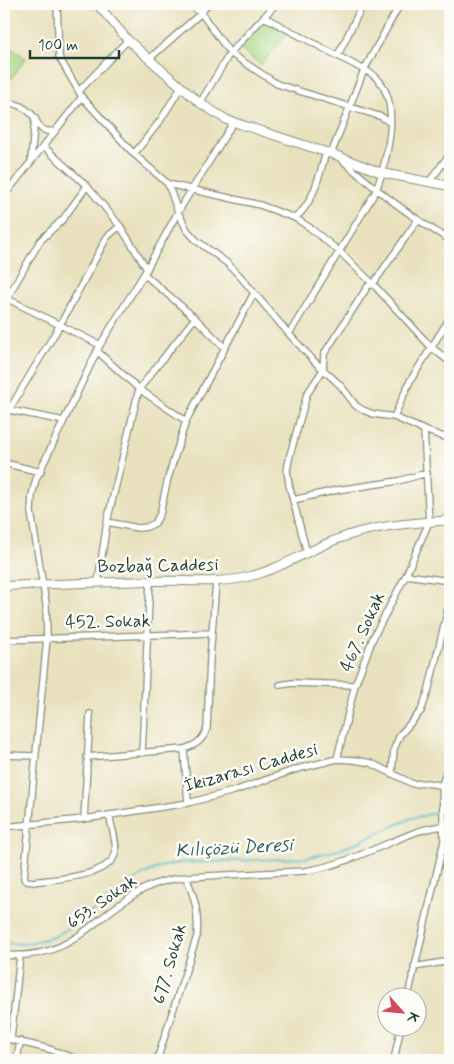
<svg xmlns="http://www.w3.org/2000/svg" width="454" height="1064" font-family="Mynerve,sans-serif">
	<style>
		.green { fill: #a6d887; stroke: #628a5e }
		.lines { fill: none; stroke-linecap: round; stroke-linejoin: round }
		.stream { stroke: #49b8c2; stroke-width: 2 }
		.minor-casing { stroke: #848f79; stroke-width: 8 }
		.tertiary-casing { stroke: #848f79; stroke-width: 10 }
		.minor { stroke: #fff; stroke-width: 5.5 }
		.tertiary { stroke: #fff; stroke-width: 8 }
		.labels { text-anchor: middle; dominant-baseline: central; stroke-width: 5; stroke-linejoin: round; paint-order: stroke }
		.street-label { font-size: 18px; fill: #1f3d34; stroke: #fdfcf7 }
		.water-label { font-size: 19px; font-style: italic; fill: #2c625f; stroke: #fdfcf7 }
	</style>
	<rect width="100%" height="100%" fill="#fdfcf7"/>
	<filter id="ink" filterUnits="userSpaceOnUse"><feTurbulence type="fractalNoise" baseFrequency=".02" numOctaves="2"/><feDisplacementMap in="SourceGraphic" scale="10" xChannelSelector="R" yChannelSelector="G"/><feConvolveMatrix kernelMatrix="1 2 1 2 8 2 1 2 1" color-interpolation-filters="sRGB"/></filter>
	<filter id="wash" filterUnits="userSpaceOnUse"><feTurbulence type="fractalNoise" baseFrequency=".0096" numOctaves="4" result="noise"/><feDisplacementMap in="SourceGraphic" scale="20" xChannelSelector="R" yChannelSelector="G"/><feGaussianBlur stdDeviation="1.12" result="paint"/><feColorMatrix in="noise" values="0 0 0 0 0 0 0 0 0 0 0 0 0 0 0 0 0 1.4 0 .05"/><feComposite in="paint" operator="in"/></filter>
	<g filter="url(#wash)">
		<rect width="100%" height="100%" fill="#e9e1be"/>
		<path class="green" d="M265 20 288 33 261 65 240 48Z
			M4 44 26 58 4 88Z"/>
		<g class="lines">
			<path class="stream" d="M4 943 24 944 54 937 72 926 142 875 160 867 179 863 306 858 342 849 412 818 441 812"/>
		</g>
	</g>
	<g filter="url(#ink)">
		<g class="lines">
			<g class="minor-casing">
				<path id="minor" d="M57 4 59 57 82 97 134 154 168 184 178 212 187 230 197 241 227 263 239 275 289 334 314 361 341 386 356 406 363 410 373 414 394 417 424 430 450 439
					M190 4 201 13 230 53 277 84 382 117 389 122
					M264 17 372 74C404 98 387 159 376 191L289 334
					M338 55 363 4
					M149 59 201 13 208 4
					M79 91 128 40
					M4 103C15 101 28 109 35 118L31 159
					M200 103 230 53 276 4
					M36 120C40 130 44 132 55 131
					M43 146 87 186 120 226 147 269
					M134 154 160 121 181 87
					M331 154 364 70 400 4
					M341 159C377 191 409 216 450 240
					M429 182 450 154
					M168 184 260 205 295 218 309 227 340 252 373 284 431 347 450 362
					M4 196 82 97
					M295 218C314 203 319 175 326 153
					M144 274 195 318 224 347
					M6 298 100 345
					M7 298 40 241 63 219 87 186
					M97 351 139 389 186 421
					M4 409 64 421
					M9 410 60 325 107 237 120 226
					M394 417 410 381 450 318
					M4 463 41 472
					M293 500 337 490 398 481 427 473
					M107 522 138 528 147 527 155 523 160 514 168 478 186 421 254 293
					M307 553 289 485 287 470 290 455 307 394 323 370 324 354 368 286 373 284 417 221
					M406 575 450 581
					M98 582 107 522 139 389 195 318
					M4 640 212 633
					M280 685 292 683 355 685
					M184 749 188 803
					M142 753 150 581
					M4 755 35 756
					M87 757 184 749C196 745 202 741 207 729L210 658 216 582
					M337 759 355 685 373 638 406 575 429 522 424 430
					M392 774 394 749 400 735 421 711 428 692 450 601
					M109 815C111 825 118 845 115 854 109 877 53 879 33 882L27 881 24 879 47 638 46 604 31 512 32 495 36 479 100 345 144 274 178 212 233 123
					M84 819 90 714
					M4 827 84 819 188 803 234 791 297 769 337 759 355 760 371 763 413 784 427 783 450 787
					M4 955C74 960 89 919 142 890 156 882 170 879 186 877L305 871C345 865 379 846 416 832 427 828 439 827 450 824
					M414 967 450 961
					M408 996 444 841 442 785 450 760
					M4 1038 49 1049 79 1060
					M11 1039 20 956
					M17 1060 20 1041
					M157 1060 197 936C199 913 195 898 186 877
					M394 1060 401 1026"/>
			</g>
			<g class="tertiary-casing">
				<path id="tertiary" d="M97 4 128 40 149 59 200 103 227 120 338 156 382 173 450 186
					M4 586C54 584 105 582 156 581 187 580 217 584 247 577 279 570 308 550 338 539 374 525 412 523 450 520"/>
			</g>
			<use href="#minor" class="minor"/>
			<use href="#tertiary" class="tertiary"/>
		</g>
	</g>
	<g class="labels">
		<g class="street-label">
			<text transform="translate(158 566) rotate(-1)">Bozbağ Caddesi</text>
			<text transform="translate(108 622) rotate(-1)">452. Sokak</text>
			<text transform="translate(363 632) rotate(-66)">467. Sokak</text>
			<text transform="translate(251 768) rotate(-16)">İkizarası Caddesi</text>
			<text transform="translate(102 902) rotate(-35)">653. Sokak</text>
			<text transform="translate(170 964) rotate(-74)">677. Sokak</text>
		</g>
		<g class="water-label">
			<text transform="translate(234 848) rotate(-3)">Kılıçözü Deresi</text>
		</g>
	</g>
	<rect width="454" height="1064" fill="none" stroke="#fdfcf7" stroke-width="20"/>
	<g transform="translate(402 1012) rotate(117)"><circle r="24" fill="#fdfcf7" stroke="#a4b0a9"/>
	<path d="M0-4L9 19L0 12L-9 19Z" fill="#d1495b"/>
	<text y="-8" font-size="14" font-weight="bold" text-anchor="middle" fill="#1f3d34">K</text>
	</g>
	<path d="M30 50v8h89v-8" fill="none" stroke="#1f3d34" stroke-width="2.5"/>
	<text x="38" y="50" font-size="15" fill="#1f3d34" stroke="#fdfcf7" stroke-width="4" paint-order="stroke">100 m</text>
</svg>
